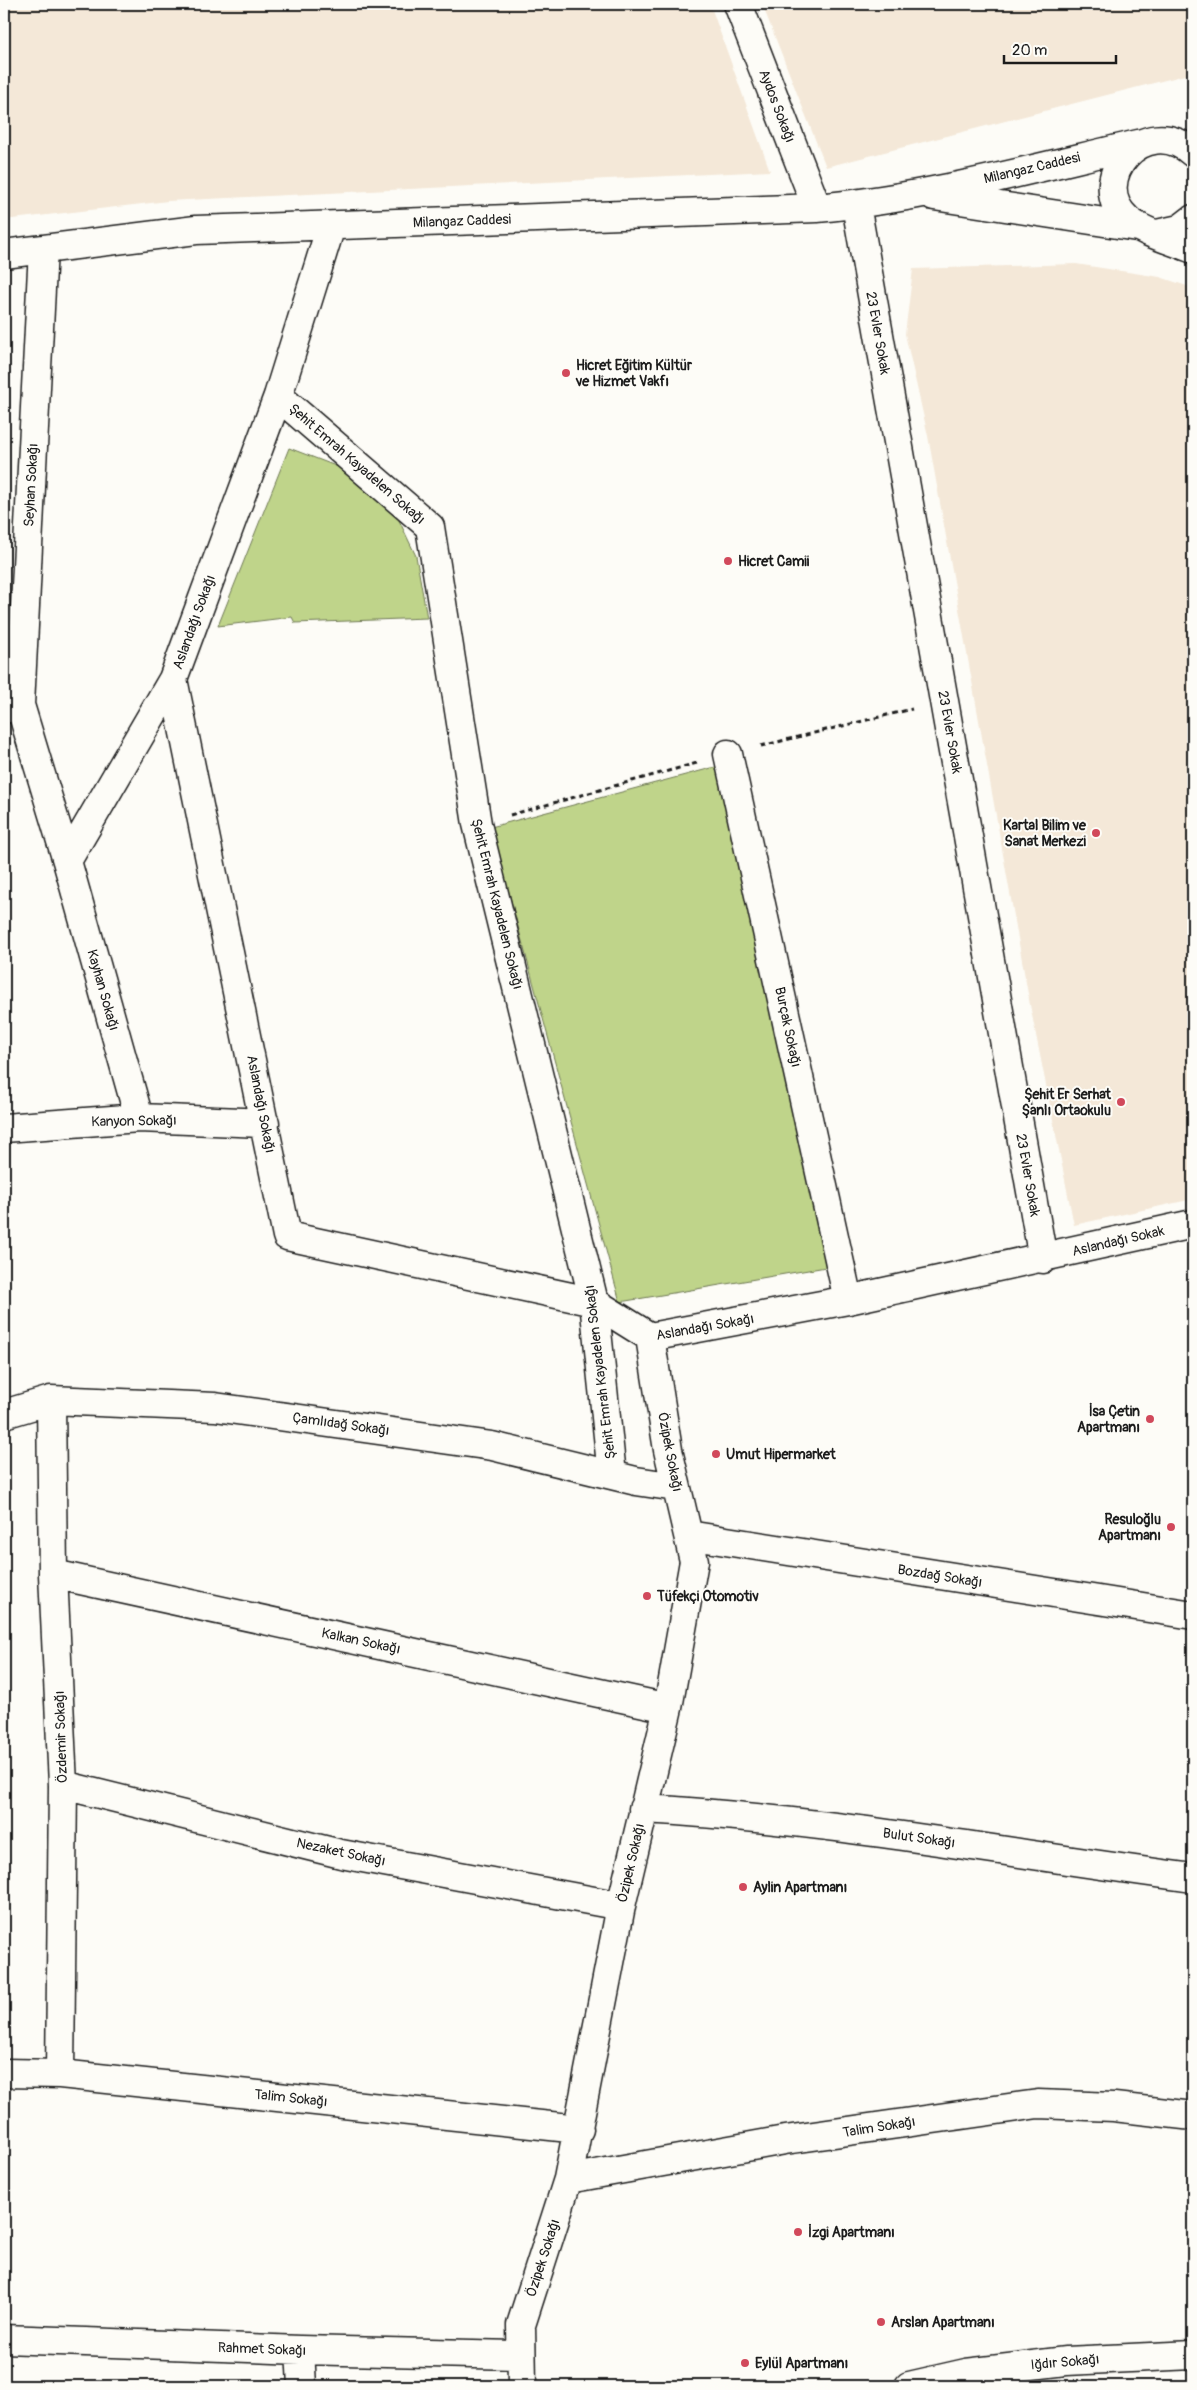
<svg xmlns="http://www.w3.org/2000/svg" width="1197" height="2390" font-family="Pangolin,sans-serif">
	<style>
		.built { fill: #f4e8d8 }
		.green { fill: #bfd48a; stroke: #6e7853 }
		.lines { fill: none; stroke-linecap: round; stroke-linejoin: round }
		.minor-casing { stroke: #1c1c1c; stroke-width: 31 }
		.path { stroke: #1c1c1c; stroke-width: 3; stroke-dasharray: 5 4; stroke-linecap: butt }
		.minor { stroke: #fdfcf7; stroke-width: 28 }
		.poi-dot { fill: #d1495b; stroke: #fdfcf7; stroke-width: 2 }
		.labels { text-anchor: middle; dominant-baseline: central; stroke-width: 4; stroke-linejoin: round; paint-order: stroke }
		.street-label { font-size: 14px; fill: #1c1c1c; stroke: #fdfcf7 }
		.poi-label { font-size: 14px; font-weight: bold; fill: #1c1c1c; stroke: #fdfcf7; text-anchor: start }
	</style>
	<rect width="100%" height="100%" fill="#fdfcf7"/>
	<filter id="ink" filterUnits="userSpaceOnUse"><feTurbulence type="fractalNoise" baseFrequency=".02" numOctaves="2"/><feDisplacementMap in="SourceGraphic" scale="10" xChannelSelector="R" yChannelSelector="G"/><feConvolveMatrix kernelMatrix="1 2 1 2 8 2 1 2 1" color-interpolation-filters="sRGB"/></filter>
	<g filter="url(#ink)">
		<path class="built" d="M4 4H710L770 171 168 201 4 220Z
			M762 4H1193V73L826 167Z
			M1076 264 1160 277 1193 288V1199L1074 1225 1030 1005 928 436 905 334 913 269Z"/>
		<path class="green" d="M289 448 359 475 396 514 416 556 427 618 295 623 292 617 218 626Z
			M719 766 826 1267 620 1302 491 827Z"/>
		<g class="lines">
			<g class="minor-casing">
				<path id="minor" d="M738 4 817 208
					M1193 153C1144 109 1085 182 1127 219 1141 232 1174 241 1193 249
					M934 196 1137 227
					M856 205 1043 1259
					M331 226 278 396 173 679 287 1236 594 1302 650 1337 848 1300 1193 1224
					M1157 234 1180 229 1193 219
					M4 254 196 230 817 208C928 198 1035 168 1143 143
					M278 396 430 527 477 824 594 1302 612 1475
					M20 705 67 861
					M4 709 20 705 43 249
					M728 754 848 1300
					M139 1118 67 861 173 679
					M4 1128 139 1118 265 1123
					M51 1400 53 1574 63 1785 60 2074
					M4 1414 51 1400 215 1407 492 1446 636 1481 676 1487
					M688 1535 1193 1615
					M53 1574 668 1708
					M63 1785 341 1854 621 1906
					M643 1809C828 1819 1010 1854 1193 1878
					M4 2073 60 2074 579 2129
					M568 2179 785 2140 1038 2104 1114 2107 1193 2116
					M4 2339 300 2350 520 2355
					M300 2350 302 2386
					M522 2386 521 2325 568 2179 621 1906 668 1708 694 1561 668 1450 650 1337
					M909 2386 966 2373 1066 2361 1193 2355"/>
			</g>
			<path class="path" d="M761 746 912 709
				M510 815 697 763"/>
			<use href="#minor" class="minor"/>
		</g>
	</g>
	<g class="poi-dot">
		<circle cx="566" cy="373" r="5"/>
		<circle cx="728" cy="561" r="5"/>
		<circle cx="1096" cy="833" r="5"/>
		<circle cx="1121" cy="1102" r="5"/>
		<circle cx="1150" cy="1419" r="5"/>
		<circle cx="716" cy="1454" r="5"/>
		<circle cx="1171" cy="1527" r="5"/>
		<circle cx="647" cy="1596" r="5"/>
		<circle cx="743" cy="1887" r="5"/>
		<circle cx="798" cy="2232" r="5"/>
		<circle cx="881" cy="2322" r="5"/>
		<circle cx="745" cy="2363" r="5"/>
	</g>
	<g class="labels">
		<g class="street-label">
			<text transform="translate(777 106) rotate(69)">Aydos Sokağı</text>
			<text transform="translate(1032 168) rotate(-13)">Milangaz Caddesi</text>
			<text transform="translate(462 221) rotate(-2)">Milangaz Caddesi</text>
			<text transform="translate(878 333) rotate(80)">23 Evler Sokak</text>
			<text transform="translate(357 464) rotate(41)">Şehit Emrah Kayadelen Sokağı</text>
			<text transform="translate(31 485) rotate(-87)">Seyhan Sokağı</text>
			<text transform="translate(194 622) rotate(-70)">Aslandağı Sokağı</text>
			<text transform="translate(950 732) rotate(80)">23 Evler Sokak</text>
			<text transform="translate(497 904) rotate(76)">Şehit Emrah Kayadelen Sokağı</text>
			<text transform="translate(103 990) rotate(74)">Kayhan Sokağı</text>
			<text transform="translate(788 1027) rotate(78)">Burçak Sokağı</text>
			<text transform="translate(261 1104) rotate(79)">Aslandağı Sokağı</text>
			<text transform="translate(134 1121) rotate(-1)">Kanyon Sokağı</text>
			<text transform="translate(1028 1175) rotate(80)">23 Evler Sokak</text>
			<text transform="translate(1118 1241) rotate(-13)">Aslandağı Sokak</text>
			<text transform="translate(705 1327) rotate(-10)">Aslandağı Sokağı</text>
			<text transform="translate(600 1372) rotate(-97)">Şehit Emrah Kayadelen Sokağı</text>
			<text transform="translate(341 1424) rotate(8)">Çamlıdağ Sokağı</text>
			<text transform="translate(670 1452) rotate(79)">Özipek Sokağı</text>
			<text transform="translate(940 1576) rotate(9)">Bozdağ Sokağı</text>
			<text transform="translate(361 1641) rotate(12)">Kalkan Sokağı</text>
			<text transform="translate(61 1737) rotate(-92)">Özdemir Sokağı</text>
			<text transform="translate(919 1838) rotate(8)">Bulut Sokağı</text>
			<text transform="translate(341 1852) rotate(12)">Nezaket Sokağı</text>
			<text transform="translate(631 1863) rotate(-77)">Özipek Sokağı</text>
			<text transform="translate(291 2098) rotate(6)">Talim Sokağı</text>
			<text transform="translate(879 2127) rotate(-9)">Talim Sokağı</text>
			<text transform="translate(543 2258) rotate(-72)">Özipek Sokağı</text>
			<text transform="translate(262 2349) rotate(2)">Rahmet Sokağı</text>
			<text transform="translate(1065 2362) rotate(-5)">Iğdır Sokağı</text>
		</g>
		<g class="poi-label">
			<text x="576" y="365">Hicret Eğitim Kültür<tspan x="576" dy="16">ve Hizmet Vakfı</tspan></text>
			<text x="738" y="561">Hicret Camii</text>
			<text x="1086" y="825" text-anchor="end">Kartal Bilim ve<tspan x="1086" dy="16">Sanat Merkezi</tspan></text>
			<text x="1111" y="1094" text-anchor="end">Şehit Er Serhat<tspan x="1111" dy="16">Şanlı Ortaokulu</tspan></text>
			<text x="1140" y="1411" text-anchor="end">İsa Çetin<tspan x="1140" dy="16">Apartmanı</tspan></text>
			<text x="726" y="1454">Umut Hipermarket</text>
			<text x="1161" y="1519" text-anchor="end">Resuloğlu<tspan x="1161" dy="16">Apartmanı</tspan></text>
			<text x="657" y="1596">Tüfekçi Otomotiv</text>
			<text x="753" y="1887">Aylin Apartmanı</text>
			<text x="808" y="2232">İzgi Apartmanı</text>
			<text x="891" y="2322">Arslan Apartmanı</text>
			<text x="755" y="2363">Eylül Apartmanı</text>
		</g>
	</g>
	<rect width="1197" height="2390" fill="none" stroke="#fdfcf7" stroke-width="20"/>
	<rect x="10" y="10" width="1177" height="2370" fill="none" stroke="#1c1c1c" stroke-width="2" filter="url(#ink)"/>
	<path d="M1004 55v8h112v-8" fill="none" stroke="#1c1c1c" stroke-width="2.5"/>
	<text x="1012" y="55" font-size="15" fill="#1c1c1c" stroke="#fdfcf7" stroke-width="4" paint-order="stroke">20 m</text>
</svg>
